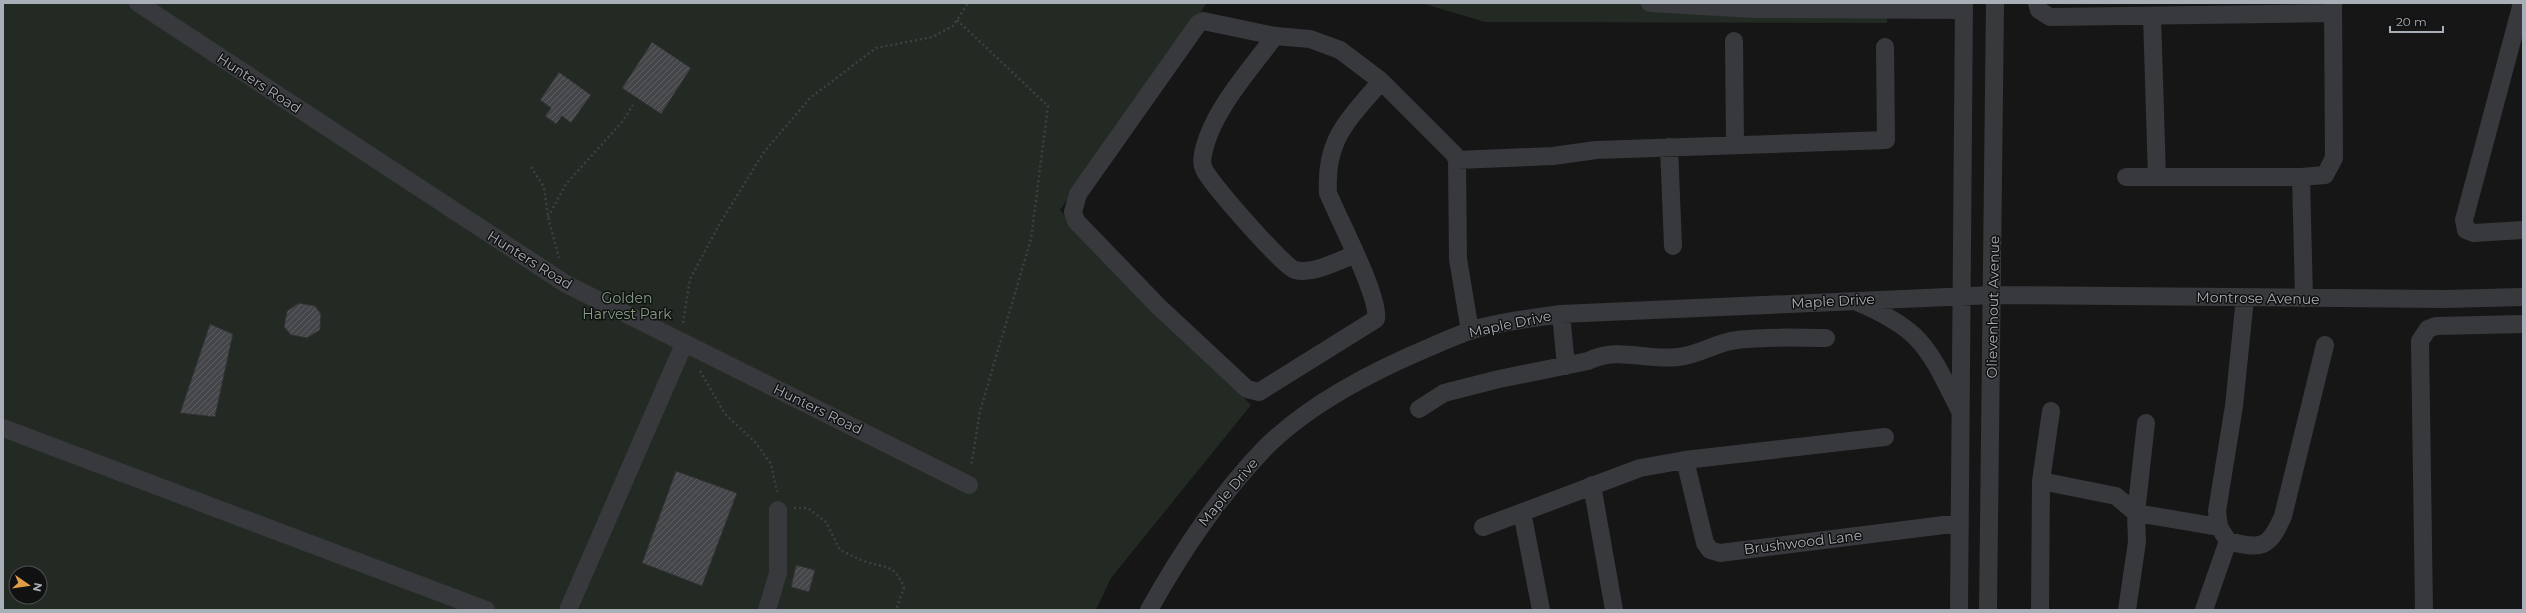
<svg xmlns="http://www.w3.org/2000/svg" width="2526" height="613" font-family="Montserrat,sans-serif">
	<style>
		.park { fill: #222a23; fill-rule: evenodd }
		.building { fill: url(#building-hatch); stroke: #303033 }
		.lines { fill: none; stroke-linecap: round; stroke-linejoin: round }
		.path { stroke: #3d4043; stroke-width: 2.5; stroke-dasharray: 2 3; stroke-linecap: butt }
		.minor { stroke: #37393c; stroke-width: 18 }
		.labels { text-anchor: middle; dominant-baseline: central; stroke-width: 3; stroke-linejoin: round; paint-order: stroke }
		.street-label { font-size: 14px; fill: #a9afb6; stroke: #111112 }
		.park-label { font-size: 14px; fill: #849f82; stroke: #111112 }
	</style>
	<defs>
		<pattern id="building-hatch" width="6" height="6" patternUnits="userSpaceOnUse"><rect width="6" height="6" fill="#45464a"/><path d="M-1 1l2-2M0 6l6-6M5 7l2-2" fill="none" stroke="#5d5e62"/></pattern>
	</defs>
	<rect width="100%" height="100%" fill="#161617"/>
	<path class="park" d="M3 3H1207L1060 210 1251 405 1111 578 1096 610H3ZM16 573H40V597H16Z
		M1421 3H1888L1887 23 1485 22Z"/>
	<path class="building" d="M652 42 691 68 661 114 622 88Z
		M559 72 591 95 571 123 562 116 556 124 545 116 551 108 540 100Z
		M299 303 315 306 321 314 320 330 307 338 291 335 284 327 287 311Z
		M210 324 233 334 215 417 180 413Z
		M676 471 737 493 702 586 642 563Z
		M796 565 815 570 809 592 791 587Z"/>
	<g class="lines">
		<path class="path" d="M957 20 1048 106 1031 239 980 411 971 467
			M531 167 544 187 548 217 559 258
			M548 217 566 184 622 122 633 105
			M683 323 690 279 719 225 764 152 810 98 876 48 932 37 953 26 968 3
			M700 371 725 414 755 442 771 464 777 492
			M794 508H808L826 522 840 550C849 554 857 559 867 562 887 569 893 563 904 587L896 610"/>
		<path class="minor" d="M138 3 566 284 969 485
			M1650 3 1754 9 1964 10
			M2037 3 2039 10 2050 17 2333 13
			M2522 3 2464 220 2466 230 2474 233 2523 230
			M2152 16 2157 177
			M1275 36C1250 70 1211 112 1203 154 1202 159 1202 165 1204 169 1209 182 1284 267 1295 270 1313 275 1339 260 1356 254
			M1734 41 1735 145
			M1381 81C1348 121 1325 138 1328 193 1338 218 1380 297 1376 319L1259 392 1247 389 1158 306 1076 221 1073 212 1078 194 1198 24 1203 21 1275 36 1310 39 1340 50 1381 81 1454 154 1457 160 1458 259 1470 331
			M1669 147 1673 246
			M1457 160 1553 156 1596 150 1886 140 1885 47
			M2126 177H2301
			M2245 298 2234 406 2217 511 2219 527 2228 541C2262 550 2269 548 2283 516L2325 345
			M2304 298 2301 177 2325 175 2334 158 2333 3
			M1857 302C1924 330 1929 350 1960 411
			M1561 314 1566 366
			M1419 409 1444 393 1499 379 1588 361C1619 346 1645 361 1678 357 1699 355 1717 342 1737 340 1766 336 1797 338 1826 338
			M2146 423 2136 513 2219 527
			M3 428 486 610
			M1885 437 1685 460 1705 543 1710 550 1720 553 1960 523
			M2041 481 2116 496 2136 513 2137 542 2127 610
			M1592 485 1614 610
			M1522 512 1541 610
			M1483 527 1640 468 1685 460
			M568 610 684 344
			M767 610 778 573V510
			M1149 610C1182 551 1216 500 1263 450 1308 404 1377 369 1435 345 1447 340 1460 334 1472 330 1501 322 1531 318 1561 314L1993 295 2444 299 2523 297
			M1959 610 1964 3
			M1988 610 1995 3
			M2040 610 2041 481 2051 411
			M2204 610 2228 541
			M2424 610 2420 341 2428 329 2436 326 2523 324"/>
	</g>
	<g class="labels">
		<g class="street-label">
			<text transform="translate(259 83) rotate(33)">Hunters Road</text>
			<text transform="translate(530 260) rotate(32)">Hunters Road</text>
			<text transform="translate(2258 298) rotate(1)">Montrose Avenue</text>
			<text transform="translate(1833 301) rotate(-3)">Maple Drive</text>
			<text transform="translate(1993 307) rotate(-89)">Olievenhout Avenue</text>
			<text transform="translate(1510 324) rotate(-12)">Maple Drive</text>
			<text transform="translate(818 409) rotate(26)">Hunters Road</text>
			<text transform="translate(1228 492) rotate(-50)">Maple Drive</text>
			<text transform="translate(1803 542) rotate(-7)">Brushwood Lane</text>
		</g>
		<g class="park-label">
			<text x="627" y="298">Golden<tspan x="627" dy="16">Harvest Park</tspan></text>
		</g>
	</g>
	<rect width="2526" height="613" fill="none" stroke="#a9afb6" stroke-width="8"/>
	<g transform="translate(28 585) rotate(103)"><circle r="19" fill="#111112" stroke="#4e5054"/>
	<path d="M0-3L7 15L0 10L-7 15Z" fill="#de9b48"/>
	<text y="-6" font-size="11" font-weight="bold" text-anchor="middle" fill="#a9afb6">N</text>
	</g>
	<path d="M2390 26v6h53v-6" fill="none" stroke="#a9afb6" stroke-width="2"/>
	<text x="2396" y="26" font-size="12" fill="#a9afb6" stroke="#111112" stroke-width="3" paint-order="stroke">20 m</text>
</svg>
